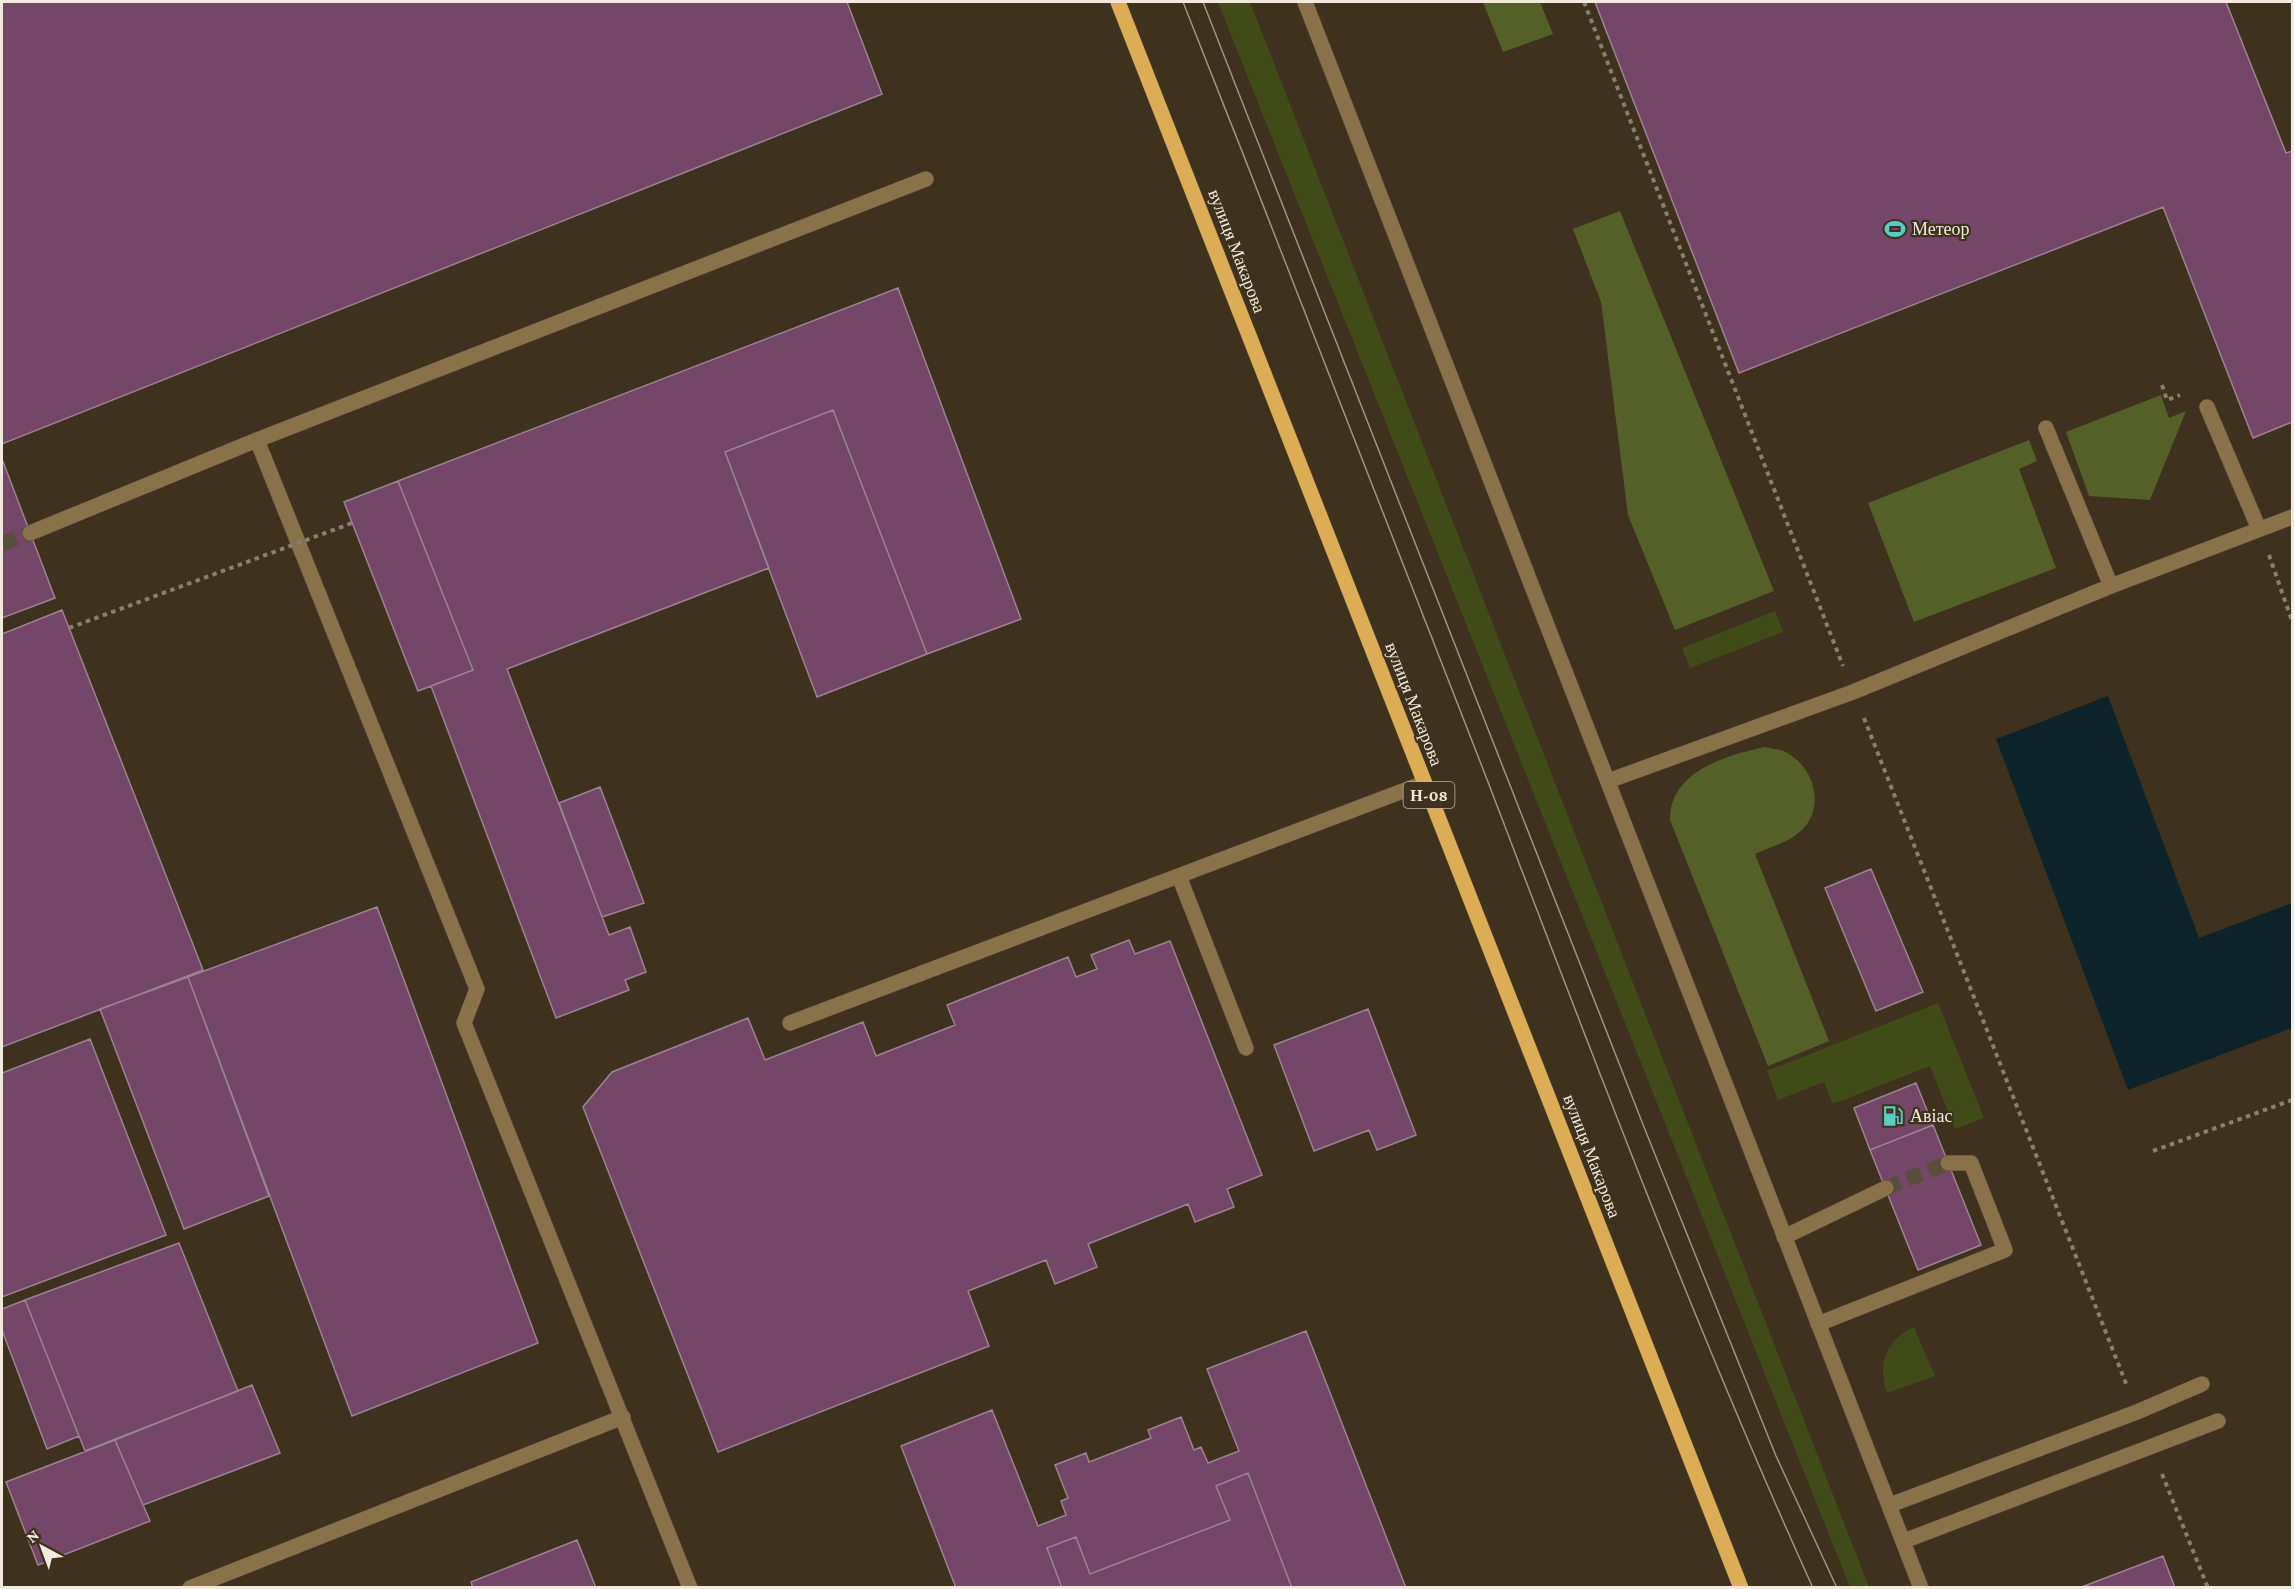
<svg xmlns="http://www.w3.org/2000/svg" width="2294" height="1589" font-family="'Crimson Pro',serif">
	<style>
		.green { fill: #414b18 }
		.forest { fill: #556029 }
		.water { fill: #0c232a }
		.building { fill: #744668; stroke: #9b8393; stroke-width: 1.5 }
		.lines { fill: none; stroke-linecap: round; stroke-linejoin: round }
		.minor-tunnel { stroke: #594e3b; stroke-width: 15; stroke-dasharray: 15 8; stroke-linecap: butt }
		.minor-casing { stroke: #5b4f3d; stroke-width: 16 }
		.major-casing { stroke: #5b4f3d; stroke-width: 16 }
		.path { stroke: #897f6e; stroke-width: 4; stroke-dasharray: 4.5 4.5; stroke-linecap: butt }
		.minor { stroke: #89724a; stroke-width: 15 }
		.major { stroke: #ddad56; stroke-width: 15 }
		.tram { stroke: #9e9485; stroke-width: 1.5 }
		.path-bridge { stroke: #897f6e; stroke-width: 4; stroke-dasharray: 4.5 4.5; stroke-linecap: butt }
		.labels { text-anchor: middle; dominant-baseline: central; stroke-width: 4.5; stroke-linejoin: round; paint-order: stroke }
		.shield { fill: #3e321e; stroke: #bcb3a4; stroke-width: 1.5 }
		.shield-label { font-size: 16px; font-weight: bold; fill: #f2eade }
		.poi-label { font-size: 18px; fill: #f2eade; stroke: #3e321e; text-anchor: start }
		.street-label { font-size: 18px; fill: #f2eade; stroke: #3e321e }
	</style>
	<rect width="100%" height="100%" fill="#3e321e"/>
	<path class="green" d="M1218 2H1250L1869 1587H1850Z
		M1775 611 1783 632 1690 668 1682 648Z
		M1938 1003 1984 1118 1955 1129 1930 1066 1833 1104 1824 1082 1778 1100 1767 1071Z
		M1914 1327 1935 1376 1887 1393C1877 1364 1886 1340 1914 1327Z"/>
	<path class="forest" d="M1483 2H1540L1553 34 1503 52Z
		M1620 211 1774 591 1675 630 1628 515 1601 302 1573 229Z
		M2161 395 2169 418 2186 411 2150 500 2089 496 2066 432Z
		M2029 440 2037 461 2019 469 2056 568 1914 622 1868 503Z
		M1765 747C1772 749 1781 749 1787 753 1815 768 1826 809 1800 832 1787 843 1770 847 1755 854L1829 1041 1768 1066 1670 820C1669 772 1726 755 1765 747Z"/>
	<path class="water" d="M2108 696 2199 938 2292 903V1028L2128 1090 1996 739Z"/>
	<path class="building" d="M2 2H847L882 94 2 444Z
		M1595 2H2226L2286 153 2292 151V422L2253 438 2163 207 1739 373Z
		M898 288 1021 619 927 654 833 410 725 452 769 568 507 669 609 935 630 927 646 972 625 980 629 990 556 1018 431 686 473 670 398 481Z
		M833 410 927 654 817 697 725 452Z
		M2 459 55 598 2 618Z
		M398 481 473 670 418 691 344 502Z
		M62 610 203 970 2 1047V634Z
		M600 787 644 903 602 917 559 803Z
		M1871 869 1923 992 1876 1011 1825 888Z
		M377 907 538 1343 352 1416 188 977Z
		M1129 940 1135 954 1170 941 1262 1175 1227 1189 1234 1207 1195 1222 1188 1204 1088 1244 1097 1267 1055 1284 1046 1260 968 1291 989 1346 718 1452 583 1107 612 1072 748 1018 765 1060 863 1022 876 1056 955 1025 947 1005 1068 957 1076 977 1097 969 1091 955Z
		M188 977 269 1196 184 1229 100 1009Z
		M1368 1009 1416 1135 1377 1150 1369 1130 1314 1151 1274 1045Z
		M90 1039 166 1235 2 1297V1073Z
		M1916 1083 1933 1125 1870 1150 1854 1108Z
		M1933 1125 1981 1245 1918 1270 1870 1150Z
		M179 1243 238 1391 85 1451 25 1300Z
		M25 1300 79 1436 47 1449 2 1330V1309Z
		M1306 1331 1406 1588H1292L1248 1473 1216 1486 1230 1520 1090 1574 1076 1537 1047 1548 1062 1588H956L901 1446 992 1410 1038 1526 1066 1515 1061 1501 1068 1498 1055 1465 1086 1453 1089 1462 1151 1438 1148 1430 1181 1417 1194 1450 1201 1447 1208 1463 1239 1451 1207 1369Z
		M252 1385 280 1453 143 1505 115 1440Z
		M115 1440 150 1521 38 1565 6 1482Z
		M1248 1473 1292 1588H1062L1047 1548 1076 1537 1090 1574 1230 1520 1216 1486Z
		M577 1540 596 1588H473L471 1582Z
		M2163 1556 2175 1588H2079Z"/>
	<g class="lines">
		<path class="minor-tunnel" d="M2 544 30 533
			M1886 1188 1948 1163"/>
		<g class="minor-casing">
			<path id="minor" d="M1305 2 1921 1588
				M2207 407 2259 529
				M2046 428 2111 586
				M257 440 477 989 464 1023 690 1588
				M30 533 257 440 926 179
				M1608 781 1853 692 2111 586 2292 517
				M1179 876 1246 1048
				M790 1023 1424 783
				M1784 1237 1886 1188
				M1818 1324 2005 1250 1971 1163H1948
				M1890 1505 2137 1412 2202 1384
				M1904 1541 2218 1421
				M190 1588 623 1417"/>
		</g>
		<g class="major-casing">
			<path id="major" d="M1118 2 1741 1588"/>
		</g>
		<path class="path" d="M1584 2 1843 666
			M2162 385 2167 400 2180 395
			M2269 555 2292 621
			M1864 718 2127 1386
			M2153 1151 2292 1100
			M2162 1474 2208 1588"/>
		<use href="#minor" class="minor"/>
		<use href="#major" class="major"/>
		<path class="tram" d="M1183 2C1284 257 1384 512 1483 769 1588 1043 1691 1319 1813 1588
			M1203 2 1644 1127 1776 1456 1837 1588"/>
		<path class="path-bridge" d="M69 628 352 523"/>
	</g>
	<defs>
		<g id="stadium-bare" transform="scale(1.62)"><path d="M0-5a6.5 5 0 1 0 0 10a6.5 5 0 1 0 0-10ZM-3.5-1.8h7v3.6h-7Z" fill="#57cec2" stroke="#3e321e" stroke-width="2.5" paint-order="stroke"/></g>
		<g id="fuel-bare" transform="scale(1.62)"><path d="M-5.5-6h7V0h2V4h1.3V-2.5L3-4.5l.8-.8L6-3V5H2.5V1h-1V6h-7ZM-4.2-4.7v3.2H.2V-4.7Z" fill="#57cec2" stroke="#3e321e" stroke-width="2.5" paint-order="stroke"/></g>
	</defs>
	<g fill-rule="evenodd">
		<use href="#stadium-bare" x="1895" y="229"/>
		<use href="#fuel-bare" x="1893" y="1116"/>
	</g>
	<g class="labels">
		<rect class="shield" x="1403.5" y="782" width="51" height="26" rx="4.5"/>
		<g class="shield-label">
			<text x="1429" y="795">Н-08</text>
		</g>
		<g class="poi-label">
			<text x="1912" y="229">Метеор</text>
			<text x="1910" y="1116">Авіас</text>
		</g>
		<g class="street-label">
			<text transform="translate(1237 251) rotate(69)">вулиця Макарова</text>
			<text transform="translate(1414 704) rotate(69)">вулиця Макарова</text>
			<text transform="translate(1592 1156) rotate(69)">вулиця Макарова</text>
		</g>
	</g>
	<rect width="2294" height="1589" fill="none" stroke="#f2eade" stroke-width="6"/>
	<g transform="translate(42 1547) rotate(319)" stroke="#3e321e" stroke-width="4.5" paint-order="stroke">
	<path d="M0-4.5L10 22L0 15L-10 22Z" fill="#f2eade"/>
	<text y="-9" font-size="16" font-weight="bold" text-anchor="middle" fill="#f2eade">N</text>
	</g>
</svg>
